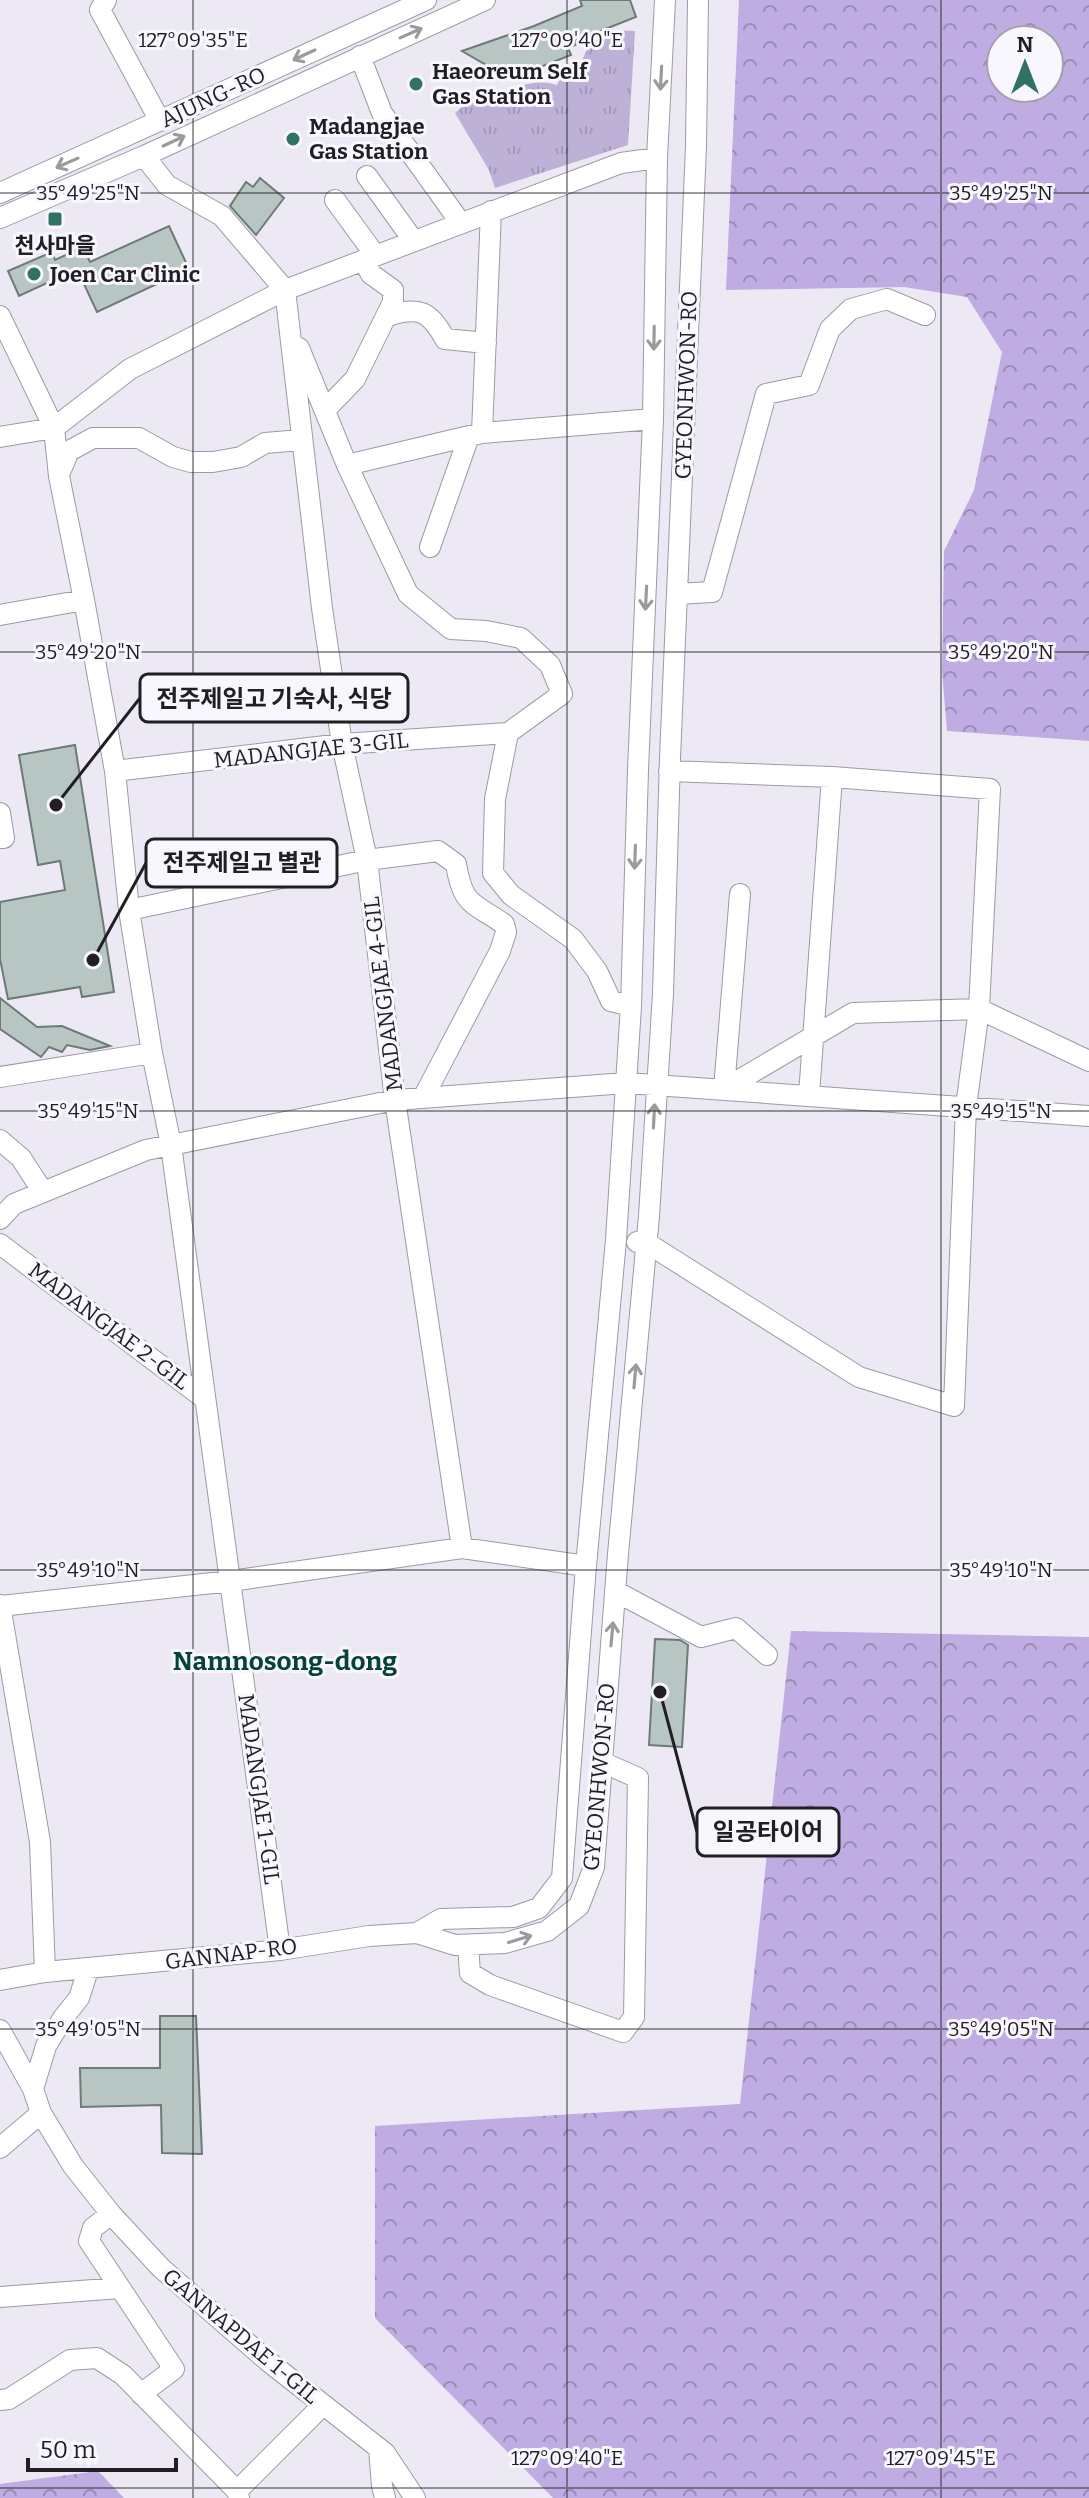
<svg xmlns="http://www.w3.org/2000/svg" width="1089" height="2498" font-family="Bitter,'Noto Sans KR',serif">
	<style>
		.forest { fill: url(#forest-crowns); fill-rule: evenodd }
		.park { fill: url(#park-tufts) }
		.building { fill: #b7c6c2; stroke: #6d7a76; stroke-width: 2 }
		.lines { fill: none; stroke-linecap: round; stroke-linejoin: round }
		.minor-casing { stroke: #9d99a5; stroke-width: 22 }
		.minor { stroke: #fff; stroke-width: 20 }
		.oneway { stroke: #9b9a9c }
		.ticks { fill: none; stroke: #211f24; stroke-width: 2; stroke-opacity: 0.45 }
		.poi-dot { fill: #307264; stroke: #f9f7fe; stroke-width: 3 }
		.labels { text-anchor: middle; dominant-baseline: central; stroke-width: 6; stroke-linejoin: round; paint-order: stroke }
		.poi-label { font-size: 22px; font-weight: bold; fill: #211f24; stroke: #f9f7fe; text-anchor: start }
		.street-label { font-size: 22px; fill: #211f24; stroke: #f9f7fe }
		.quarter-label { font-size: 26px; font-weight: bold; fill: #064237; stroke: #f9f7fe }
		.ticks-label { font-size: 20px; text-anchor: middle; fill: #211f24; stroke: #f9f7fe; stroke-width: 6; stroke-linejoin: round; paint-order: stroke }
		.leader { fill: none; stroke: #211f24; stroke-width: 3 }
		.callout-dot { fill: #211f24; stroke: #f9f7fe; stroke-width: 3 }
		.callout { fill: #f9f7fe; stroke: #211f24; stroke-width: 3 }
		.callout-label { font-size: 24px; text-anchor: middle; font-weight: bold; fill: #211f24 }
	</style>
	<defs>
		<pattern id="forest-crowns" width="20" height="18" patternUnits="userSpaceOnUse" patternTransform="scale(2)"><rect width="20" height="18" fill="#beace2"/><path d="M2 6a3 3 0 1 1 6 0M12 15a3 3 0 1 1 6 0" fill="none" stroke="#9a8bb7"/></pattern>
		<pattern id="park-tufts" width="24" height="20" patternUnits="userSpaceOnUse" patternTransform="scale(2)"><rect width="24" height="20" fill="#beb1d8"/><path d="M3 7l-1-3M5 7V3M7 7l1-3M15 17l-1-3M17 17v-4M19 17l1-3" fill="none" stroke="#a398b9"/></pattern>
	</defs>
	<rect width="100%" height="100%" fill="#ece9f5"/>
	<path class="forest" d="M739 0H1089V741L947 731 942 671 944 551 974 490 1002 352 967 297 904 287 726 290ZM1049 40V88H1001V40Z
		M791 1631 1089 1637V2498H553L375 2318V2126L740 2104Z
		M98 2471 124 2498H0V2484Z"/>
	<path class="park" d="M615 30 635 31 628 145 495 188 489 170 455 113 479 92 501 100C516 84 536 79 557 85L564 71 580 64 590 44Z"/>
	<path class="building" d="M580 0H630L636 17 575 41 577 44 568 48 571 55 510 79 462 51 534 26 582 6Z
		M260 178 284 198 256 235 230 206 246 182 253 187Z
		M169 226 189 269 97 312 77 269 19 296 8 271 52 252 55 260 83 247 90 262Z
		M75 745 114 992 82 997 80 987 8 999 0 959V902L65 890 60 861 38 865 19 755Z
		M0 998 37 1027 62 1026 110 1046 90 1050 67 1045 62 1052 49 1047 41 1057 0 1029Z
		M655 1639 680 1640 688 1645 682 1747 649 1745Z
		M160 2016H196L202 2154 162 2153 161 2105 81 2107 80 2068H160Z"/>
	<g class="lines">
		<g class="minor-casing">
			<path id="minor" d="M106 0 100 10 160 121
				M360 56 382 113 460 222
				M144 156 167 185 222 216 285 290 322 608 342 744 367 860 395 1100 462 1548
				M367 176 413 240
				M0 193 426 0
				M335 200 375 255
				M0 218 144 156 485 0
				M0 316 54 428 59 476 84 600 115 771 129 910 152 1053 171 1145 280 1950
				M388 316C419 306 430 311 445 339L486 343
				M325 410 355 379 393 302V290L371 274 363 260
				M482 433 491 211
				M0 437 54 428 130 369 285 290 621 163 657 158
				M347 465 482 433 653 419
				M60 472 69 451 93 438H139L173 457 191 462H213L241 457 265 443 301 440
				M430 547 469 436
				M677 594 712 592 766 394 809 385 830 329 851 309 887 299 925 315
				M0 615 84 600
				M508 733 495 799 493 873 511 895 573 939 597 971 611 1001 631 1006
				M115 771 342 744 508 733 562 694 550 665 521 638 486 631 451 629 408 594 347 465 299 348
				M0 813 4 838H0
				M129 910 367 860 438 851 456 864C463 906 472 902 504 924L506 932 500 951 423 1098
				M0 1077 152 1053
				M724 1089 853 1013 979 1009 1089 1061
				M724 1089 740 894
				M809 1095 832 777
				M0 1140 21 1158 43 1192
				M0 1219 14 1204 146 1150 395 1100 626 1083 1089 1116
				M637 1242 647 1243 859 1377 954 1406 966 1107 979 1009 990 789 832 777 669 771
				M0 1244 205 1399
				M615 1591 701 1637 736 1628 767 1655
				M0 1605 40 1842 45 1972
				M0 1606 231 1581 462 1548 586 1566
				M417 1933 441 1919 513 1917 539 1908 562 1878 586 1566 616 1240 631 1006 638 770 653 419 657 158 665 0
				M468 1945 470 1973 490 1985 623 2032 634 2017 638 1778 602 1762
				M0 1980 45 1972 280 1950 369 1936 417 1933 455 1945 505 1943 547 1931 579 1906 594 1867 618 1554 649 1216 663 994 670 758 696 146 698 0
				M0 2030 33 2089 41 2113 73 2166 111 2214 161 2268 269 2362 385 2453 415 2498
				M33 2089 46 2046 63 2018 79 1998 88 1970
				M0 2148 41 2113
				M111 2214 93 2228 89 2241 174 2369 141 2394
				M0 2297 120 2288
				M0 2400 9 2399 70 2360 97 2358 123 2375 237 2491 239 2498
				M379 2449 382 2486 385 2498
				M237 2491 323 2405"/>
		</g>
		<use href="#minor" class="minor"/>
	</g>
	<defs><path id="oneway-shaft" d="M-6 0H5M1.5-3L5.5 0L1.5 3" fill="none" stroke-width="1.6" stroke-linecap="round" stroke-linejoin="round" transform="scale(2)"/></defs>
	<g class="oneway">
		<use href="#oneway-shaft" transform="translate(411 33) rotate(-24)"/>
		<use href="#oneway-shaft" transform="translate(304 55) rotate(155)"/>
		<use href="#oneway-shaft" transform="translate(661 78) rotate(93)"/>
		<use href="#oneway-shaft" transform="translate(174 141) rotate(-25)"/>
		<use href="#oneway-shaft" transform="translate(67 163) rotate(156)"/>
		<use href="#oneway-shaft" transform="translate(654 338) rotate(91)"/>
		<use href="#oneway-shaft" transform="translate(646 598) rotate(93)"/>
		<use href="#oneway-shaft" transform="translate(635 857) rotate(92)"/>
		<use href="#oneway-shaft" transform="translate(654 1116) rotate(-87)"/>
		<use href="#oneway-shaft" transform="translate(635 1376) rotate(-85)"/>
		<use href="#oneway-shaft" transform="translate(612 1634) rotate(-85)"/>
		<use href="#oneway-shaft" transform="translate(520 1939) rotate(-17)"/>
	</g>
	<path class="ticks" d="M193 0V2498M567 0V2498M941 0V2498M0 193H1089M0 652H1089M0 1111H1089M0 1570H1089M0 2029H1089M0 2488H1089"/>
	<g class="poi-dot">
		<circle cx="416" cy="84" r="8"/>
		<circle cx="293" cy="139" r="8"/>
		<rect x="47" y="211" width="16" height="16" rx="4"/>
		<circle cx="34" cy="274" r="8"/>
	</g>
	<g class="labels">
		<g class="poi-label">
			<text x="432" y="71">Haeoreum Self<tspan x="432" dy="25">Gas Station</tspan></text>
			<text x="309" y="126">Madangjae<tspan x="309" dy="25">Gas Station</tspan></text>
			<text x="55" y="245" text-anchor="middle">천사마을</text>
			<text x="50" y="274">Joen Car Clinic</text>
		</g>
		<g class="street-label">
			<text transform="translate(213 97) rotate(-25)">AJUNG-RO</text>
			<text transform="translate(686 385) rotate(-88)">GYEONHWON-RO</text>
			<text transform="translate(311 750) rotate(-6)">MADANGJAE 3-GIL</text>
			<text transform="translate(383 994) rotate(-97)">MADANGJAE 4-GIL</text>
			<text transform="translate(109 1326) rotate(37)">MADANGJAE 2-GIL</text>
			<text transform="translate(599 1777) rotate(-85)">GYEONHWON-RO</text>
			<text transform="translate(259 1789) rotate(82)">MADANGJAE 1-GIL</text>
			<text transform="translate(231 1954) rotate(-7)">GANNAP-RO</text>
			<text transform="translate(241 2336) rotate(40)">GANNAPDAE 1-GIL</text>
		</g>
		<g class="quarter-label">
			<text x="285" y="1661">Namnosong-dong</text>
		</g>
	</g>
	<g class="ticks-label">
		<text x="193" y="47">127°09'35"E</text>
		<text x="567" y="47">127°09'40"E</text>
		<text x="88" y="200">35°49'25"N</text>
		<text x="1001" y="200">35°49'25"N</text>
		<text x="88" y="659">35°49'20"N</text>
		<text x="1001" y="659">35°49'20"N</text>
		<text x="88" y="1118">35°49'15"N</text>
		<text x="1001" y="1118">35°49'15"N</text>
		<text x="88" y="1577">35°49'10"N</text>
		<text x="1001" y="1577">35°49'10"N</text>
		<text x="88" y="2036">35°49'05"N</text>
		<text x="1001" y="2036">35°49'05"N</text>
		<text x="567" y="2465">127°09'40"E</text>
		<text x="941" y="2465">127°09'45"E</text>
	</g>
	<path class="leader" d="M56 805L140 698M93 960L146 863M660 1692L697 1832"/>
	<g class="callout-dot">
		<circle cx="56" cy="805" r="8"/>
		<circle cx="93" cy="960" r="8"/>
		<circle cx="660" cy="1692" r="8"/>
	</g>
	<g class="callout">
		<rect x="140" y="674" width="268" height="48" rx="8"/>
		<rect x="146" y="839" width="191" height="48" rx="8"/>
		<rect x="697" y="1808" width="142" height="48" rx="8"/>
	</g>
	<g class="callout-label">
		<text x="274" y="707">전주제일고 기숙사, 식당</text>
		<text x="242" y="871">전주제일고 별관</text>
		<text x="768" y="1840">일공타이어</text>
	</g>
	<g transform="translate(1025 64)"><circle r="38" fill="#f9f7fe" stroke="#a3a1a7" stroke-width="2"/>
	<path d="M0-6L14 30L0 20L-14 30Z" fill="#307264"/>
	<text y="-12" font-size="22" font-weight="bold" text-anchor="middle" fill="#211f24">N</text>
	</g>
	<path d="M28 2458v12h148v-12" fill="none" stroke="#211f24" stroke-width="4"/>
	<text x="40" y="2458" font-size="24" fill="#211f24" stroke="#f9f7fe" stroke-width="6" paint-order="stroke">50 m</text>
</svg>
